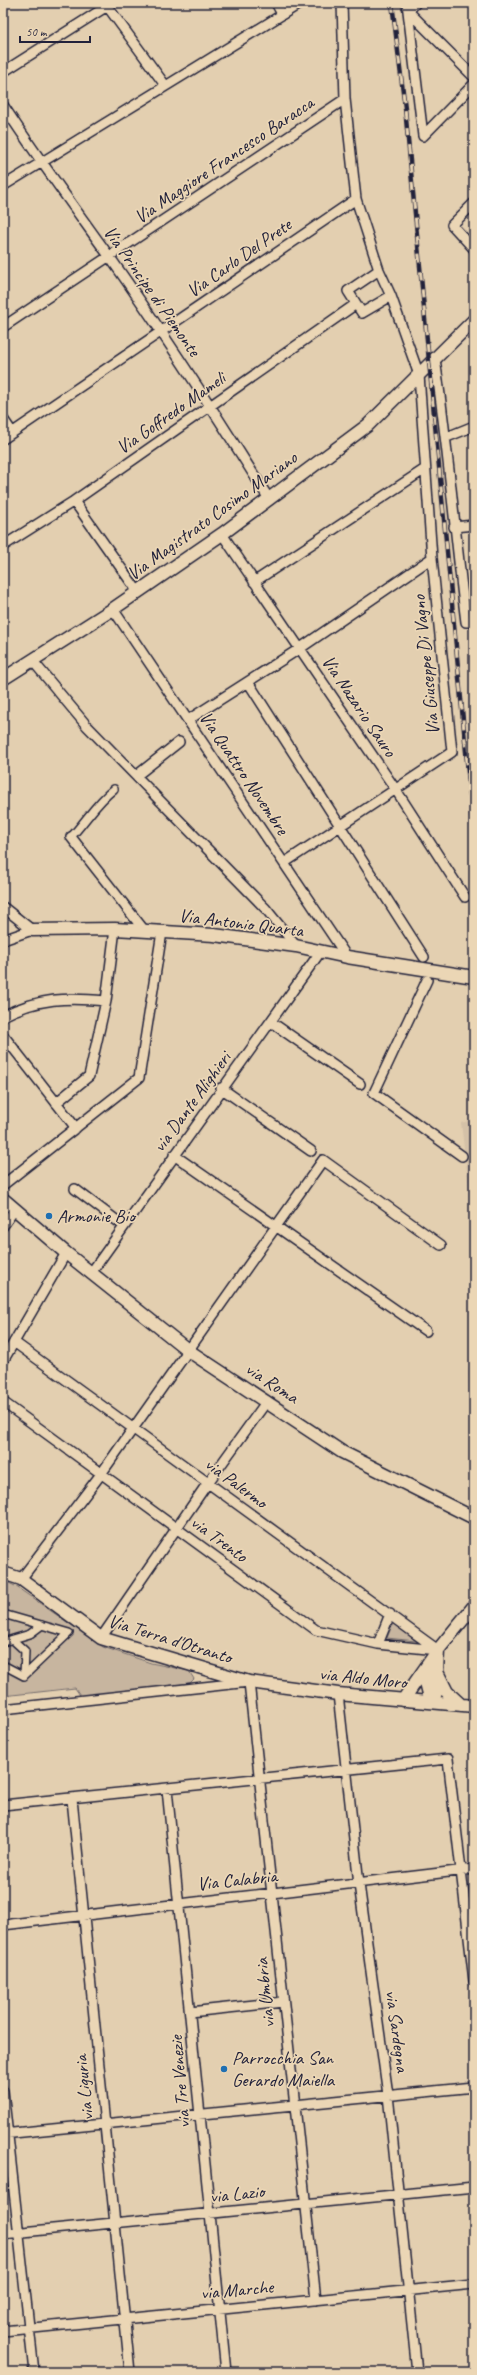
<svg xmlns="http://www.w3.org/2000/svg" width="477" height="2375" font-family="Caveat,sans-serif">
	<style>
		.built { fill: #d4c1a7 }
		.green { fill: #c7b59f; stroke: #746c6d }
		.lines { fill: none; stroke-linecap: round; stroke-linejoin: round }
		.pedestrian-casing { stroke: #22223b; stroke-width: 10 }
		.minor-casing { stroke: #22223b; stroke-width: 12 }
		.tertiary-casing { stroke: #22223b; stroke-width: 15 }
		.pedestrian { stroke: #ebd6b5; stroke-width: 7 }
		.minor { stroke: #ebd6b5; stroke-width: 9 }
		.tertiary { stroke: #ebd6b5; stroke-width: 12 }
		.rail-casing { stroke: #22223b; stroke-width: 4.5 }
		.rail { stroke: #ebd6b5; stroke-width: 3; stroke-dasharray: 9; stroke-linecap: butt }
		.poi-dot { fill: #1f6fb2; stroke: #ebd6b5; stroke-width: 1.5 }
		.labels { text-anchor: middle; dominant-baseline: central; stroke-width: 3.5; stroke-linejoin: round; paint-order: stroke }
		.street-label { font-size: 19px; fill: #22223b; stroke: #ebd6b5 }
		.poi-label { font-size: 19px; fill: #22223b; stroke: #ebd6b5; text-anchor: start }
	</style>
	<rect width="100%" height="100%" fill="#e3cfb0"/>
	<filter id="ink" filterUnits="userSpaceOnUse"><feTurbulence type="fractalNoise" baseFrequency=".025" numOctaves="2"/><feDisplacementMap in="SourceGraphic" scale="8" xChannelSelector="R" yChannelSelector="G"/><feConvolveMatrix kernelMatrix="1 2 1 2 8 2 1 2 1" color-interpolation-filters="sRGB"/></filter>
	<g filter="url(#ink)">
		<path class="built" d="M474 1119V1229L461 1123Z
			M474 1327V1455L468 1374Z"/>
		<path class="green" d="M3 1580 15 1586 103 1647 151 1663 189 1671 194 1679 190 1683 82 1698 75 1688 3 1696Z
			M393 1623 416 1641 387 1638Z"/>
		<g class="lines">
			<g class="pedestrian-casing">
				<path id="pedestrian" d="M71 837C86 821 96 803 114 789
					M3 1614 69 1633 24 1676 3 1665
					M13 1640 25 1651 24 1676
					M3 1642 30 1634 42 1625"/>
			</g>
			<g class="minor-casing">
				<path id="minor" d="M105 3 165 85
					M276 3 282 14
					M407 3 423 136
					M416 3 408 11 474 77
					M3 72 112 3
					M3 105C37 157 73 206 109 256 165 335 218 417 269 499
					M423 136 474 84
					M3 186 301 3
					M474 203 452 225 474 249
					M379 270 348 291 362 313 391 296
					M3 327 345 99
					M435 359C448 446 455 534 466 622H474
					M3 419 12 432
					M447 437 474 426
					M3 439 356 199
					M74 501 138 592
					M454 527 474 525
					M222 534 396 790 465 897
					M3 546 74 501 356 304
					M254 582 425 469
					M113 609 347 957
					M32 660 87 726 266 909 296 946
					M248 682 424 957
					M188 720 299 649 432 558
					M136 776 179 742
					M71 837 144 930
					M284 863 452 752 432 558 419 375 391 296 379 270 356 199 345 99 342 3
					M3 907 32 930
					M3 940 32 930
					M427 980 374 1093 462 1156
					M3 1016C38 998 67 997 106 1001
					M271 1022 360 1084
					M3 1035 76 1128
					M221 1088 311 1151
					M56 1103 89 1076 106 1001 115 929
					M174 1155 426 1331
					M3 1185 139 1078 162 932
					M75 1189 124 1226
					M3 1226 15 1209
					M91 1273 321 951
					M14 1342 438 1650
					M3 1361 66 1253
					M3 1402 316 1630 378 1644 437 1650
					M21 1579 101 1474 323 1160 441 1245
					M101 1638 207 1484 267 1401
					M378 1644 390 1614
					M338 1694 359 1884 388 2095 417 2372
					M3 1709 249 1682 316 2300
					M167 1789 226 2372
					M72 1799 130 2372
					M3 1805 448 1759 474 1981
					M3 1925 474 1869
					M190 2012 283 2002
					M3 2091 34 2372
					M3 2134 474 2087
					M3 2234 474 2187
					M3 2331 474 2284"/>
			</g>
			<g class="tertiary-casing">
				<path id="tertiary" d="M3 679 113 609 222 534 368 425 474 320
					M32 930 115 929 214 935 296 946 347 957 474 977
					M3 1199 66 1253 189 1351 342 1452 474 1518
					M3 1573 21 1579 101 1638 249 1682 338 1694 474 1706
					M427 1666 426 1682 431 1702
					M438 1674 447 1692 461 1705
					M403 1700 438 1650 474 1606
					M431 1702 436 1693 438 1650"/>
			</g>
			<use href="#pedestrian" class="pedestrian"/>
			<use href="#minor" class="minor"/>
			<use href="#tertiary" class="tertiary"/>
			<g class="rail-casing">
				<path id="rail" d="M392 3 405 108 474 836"/>
			</g>
			<use href="#rail" class="rail"/>
		</g>
	</g>
	<g class="poi-dot">
		<circle cx="49" cy="1216" r="4"/>
		<circle cx="224" cy="2069" r="4"/>
	</g>
	<g class="labels">
		<g class="street-label">
			<text transform="translate(224 160) rotate(-34)">Via Maggiore Francesco Baracca</text>
			<text transform="translate(239 258) rotate(-35)">Via Carlo Del Prete</text>
			<text transform="translate(152 291) rotate(55)">Via Principe di Piemonte</text>
			<text transform="translate(171 413) rotate(-35)">Via Goffredo Mameli</text>
			<text transform="translate(212 516) rotate(-36)">Via Magistrato Cosimo Mariano</text>
			<text transform="translate(426 665) rotate(-96)">Via Giuseppe Di Vagno</text>
			<text transform="translate(359 706) rotate(56)">Via Nazario Sauro</text>
			<text transform="translate(244 773) rotate(56)">Via Quattro Novembre</text>
			<text transform="translate(241 923) rotate(7)">Via Antonio Quarta</text>
			<text transform="translate(192 1102) rotate(-54)">via Dante Alighieri</text>
			<text transform="translate(272 1383) rotate(33)">via Roma</text>
			<text transform="translate(236 1483) rotate(36)">via Palermo</text>
			<text transform="translate(219 1539) rotate(36)">via Trento</text>
			<text transform="translate(170 1639) rotate(17)">Via Terra d'Otranto</text>
			<text transform="translate(363 1678) rotate(6)">via Aldo Moro</text>
			<text transform="translate(237 1880) rotate(-6)">Via Calabria</text>
			<text transform="translate(265 1993) rotate(-96)">via Umbria</text>
			<text transform="translate(397 2031) rotate(82)">via Sardegna</text>
			<text transform="translate(180 2082) rotate(-95)">via Tre Venezie</text>
			<text transform="translate(84 2088) rotate(-96)">via Liguria</text>
			<text transform="translate(237 2194) rotate(-6)">via Lazio</text>
			<text transform="translate(237 2290) rotate(-5)">via Marche</text>
		</g>
		<g class="poi-label">
			<text x="57" y="1216">Armonie Bio</text>
			<text x="232" y="2058">Parrocchia San<tspan x="232" dy="22">Gerardo Maiella</tspan></text>
		</g>
	</g>
	<rect width="477" height="2375" fill="none" stroke="#ebd6b5" stroke-width="16"/>
	<rect x="8" y="8" width="461" height="2359" fill="none" stroke="#22223b" stroke-width="1.5" filter="url(#ink)"/>
	<path d="M20 36v6h70v-6" fill="none" stroke="#22223b" stroke-width="2"/>
	<text x="26" y="36" font-size="12" fill="#22223b" stroke="#ebd6b5" stroke-width="3" paint-order="stroke">50 m</text>
</svg>
